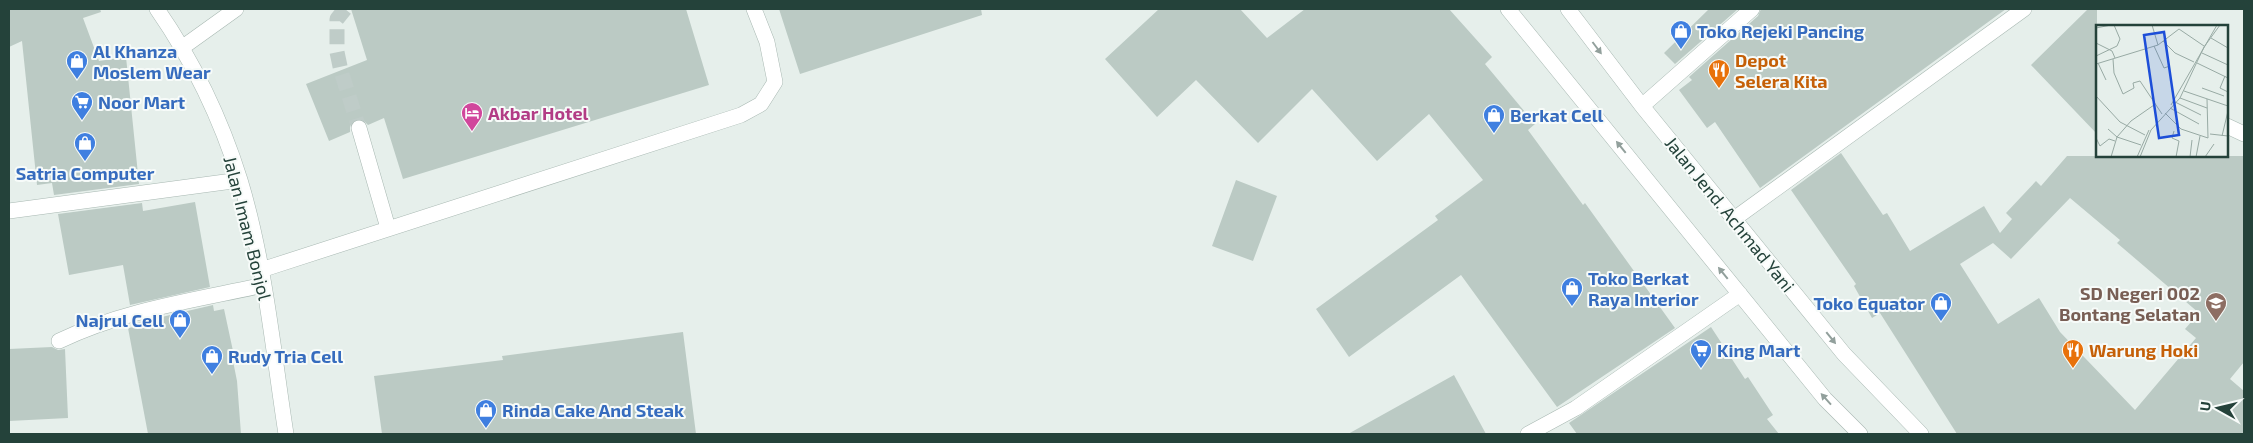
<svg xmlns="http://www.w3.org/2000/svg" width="2253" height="443" font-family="'Exo 2',sans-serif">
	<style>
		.building { fill: #bbcac4; fill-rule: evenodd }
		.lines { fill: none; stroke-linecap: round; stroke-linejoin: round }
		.minor-tunnel { stroke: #bfccc8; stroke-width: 15; stroke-dasharray: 15 8; stroke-linecap: butt }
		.minor-casing { stroke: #a8b8b2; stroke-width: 16 }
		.minor { stroke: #fff; stroke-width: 15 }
		.oneway { fill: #92a09c }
		.labels { text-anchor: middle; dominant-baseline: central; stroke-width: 4; stroke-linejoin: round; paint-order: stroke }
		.shop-label { font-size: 18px; font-weight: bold; fill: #366cbe; stroke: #f7fbf9; text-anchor: start }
		.food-label { font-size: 18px; font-weight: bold; fill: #c56008; stroke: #f7fbf9; text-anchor: start }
		.hotel-label { font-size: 18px; font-weight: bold; fill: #b23c85; stroke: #f7fbf9; text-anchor: start }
		.street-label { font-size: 18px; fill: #24423a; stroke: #f7fbf9 }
		.education-label { font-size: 18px; font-weight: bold; fill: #785e54; stroke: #f7fbf9; text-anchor: end }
		.inset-road { fill: none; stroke: #98aaa4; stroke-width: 1 }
		.view { fill: #1d4ed8; fill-opacity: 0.15; stroke: #1d4ed8; stroke-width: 2.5 }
		.inset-edge { fill: none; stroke: #24423a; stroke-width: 2.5 }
	</style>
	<rect width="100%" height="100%" fill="#e6efeb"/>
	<path class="building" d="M9 9H100L101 12 83 18 99 61 126 57 139 184 54 195 52 183 37 185 22 41 9 47Z
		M351 9H686L709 85 403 179 384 118 368 125 362 119H356L350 125V132L329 141 306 84 367 60Z
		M779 9H981L982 15 800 74Z
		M1159 9H1240L1267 38 1305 9H1449L1492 57 1485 64 1535 124 1528 130 1583 205 1585 203 1675 328 1557 407 1461 275 1349 357 1316 309 1438 220 1435 216 1483 180 1429 114 1377 161 1312 89 1258 143 1196 80 1157 117 1105 59Z
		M1709 9H1738L1675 64 1664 53Z
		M1761 9H2006L1760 188 1715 122 1707 128 1679 90 1692 80 1689 77 1758 16Z
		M2088 9H2097V134L2031 65Z
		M1841 153 1883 215 1887 213 1910 251 1984 206 2000 233 2012 219 2006 213 2036 181 2041 186 2067 156H2244V362L2230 379 2244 391V434H1957L1880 313 1872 318 1854 286 1856 284 1791 190ZM2070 198 2120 240 2117 243 2199 313 2185 329 2196 338 2135 410 2060 332 2039 298 1998 324 1960 264 1993 243 2011 259Z
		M1236 180 1277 196 1253 261 1212 246Z
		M195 202 210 287 130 305 123 265 69 275 58 214 142 203 143 211Z
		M213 305 214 311 224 309 233 351H231L237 381 241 434H148L128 328 134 327 133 324 136 323Z
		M1711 327 1745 379 1748 377 1773 415 1767 419 1779 434H1577L1569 423Z
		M683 332 696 434H382L374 376 503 360 502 356Z
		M52 347 58 350 65 349 68 418 9 421V349Z
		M1454 375 1486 434H1348Z"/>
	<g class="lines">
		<path class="minor-tunnel" d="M345 9 337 19V52L341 71 359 128"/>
		<g class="minor-casing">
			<path id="minor" d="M157 9C193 61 221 119 240 180 265 262 273 350 286 434
				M1508 9 1825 399 1860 434
				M1568 9 1642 106 1844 354 1921 434
				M183 47 236 9
				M1642 106 1752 9
				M2227 126 2244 134
				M359 128 388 228
				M9 211 240 180
				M1734 219 2024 9
				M261 270 741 115 761 104 775 82 767 42 754 9
				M59 341C123 310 195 300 264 285
				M1528 434 1576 408 1740 294"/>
		</g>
		<use href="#minor" class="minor"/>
	</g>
	<defs><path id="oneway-solid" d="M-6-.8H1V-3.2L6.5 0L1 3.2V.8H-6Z" transform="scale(1.25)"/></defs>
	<g class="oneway">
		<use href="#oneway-solid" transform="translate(1597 48) rotate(53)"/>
		<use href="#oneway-solid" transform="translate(1621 147) rotate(-129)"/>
		<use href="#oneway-solid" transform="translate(1723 273) rotate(-129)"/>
		<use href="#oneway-solid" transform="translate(1831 338) rotate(51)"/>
		<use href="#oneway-solid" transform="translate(1826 399) rotate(-132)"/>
	</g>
	<defs>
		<g id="shop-pin" transform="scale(1.125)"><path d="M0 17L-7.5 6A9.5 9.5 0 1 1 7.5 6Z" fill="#3f7fe0" stroke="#f7fbf9"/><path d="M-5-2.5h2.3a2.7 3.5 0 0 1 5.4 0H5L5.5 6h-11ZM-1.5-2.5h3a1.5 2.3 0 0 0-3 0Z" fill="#fff"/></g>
		<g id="restaurant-pin" transform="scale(1.125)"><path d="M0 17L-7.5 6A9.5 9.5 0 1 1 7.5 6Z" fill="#e8710a" stroke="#f7fbf9"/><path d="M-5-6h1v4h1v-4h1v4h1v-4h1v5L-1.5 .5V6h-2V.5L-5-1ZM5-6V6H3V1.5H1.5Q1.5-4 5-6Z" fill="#fff"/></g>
		<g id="supermarket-pin" transform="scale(1.125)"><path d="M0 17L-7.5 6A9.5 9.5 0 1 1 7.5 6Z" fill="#3f7fe0" stroke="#f7fbf9"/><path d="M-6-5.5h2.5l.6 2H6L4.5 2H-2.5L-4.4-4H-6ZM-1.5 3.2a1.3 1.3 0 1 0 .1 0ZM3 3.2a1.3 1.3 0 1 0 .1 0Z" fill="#fff"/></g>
		<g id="hotel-pin" transform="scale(1.125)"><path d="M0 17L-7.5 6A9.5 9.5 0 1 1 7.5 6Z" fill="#d1479c" stroke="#f7fbf9"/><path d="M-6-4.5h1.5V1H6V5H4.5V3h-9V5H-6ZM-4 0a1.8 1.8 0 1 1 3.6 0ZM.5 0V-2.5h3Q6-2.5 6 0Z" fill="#fff"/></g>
		<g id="school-pin" transform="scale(1.125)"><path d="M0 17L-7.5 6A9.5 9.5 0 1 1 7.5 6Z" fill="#8d6e63" stroke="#f7fbf9"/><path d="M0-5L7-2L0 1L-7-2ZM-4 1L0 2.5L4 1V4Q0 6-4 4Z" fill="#fff"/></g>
	</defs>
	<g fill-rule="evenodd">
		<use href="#shop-pin" x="1681" y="31"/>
		<use href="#shop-pin" x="77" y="61"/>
		<use href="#restaurant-pin" x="1719" y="70"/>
		<use href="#supermarket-pin" x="82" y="102"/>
		<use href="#hotel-pin" x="472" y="113"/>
		<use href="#shop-pin" x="1494" y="115"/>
		<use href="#shop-pin" x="85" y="143"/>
		<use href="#shop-pin" x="1572" y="288"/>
		<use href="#shop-pin" x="1941" y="303"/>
		<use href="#school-pin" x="2216" y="303"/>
		<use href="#shop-pin" x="180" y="320"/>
		<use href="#supermarket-pin" x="1701" y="350"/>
		<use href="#restaurant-pin" x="2073" y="350"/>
		<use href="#shop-pin" x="212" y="356"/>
		<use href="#shop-pin" x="486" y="410"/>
	</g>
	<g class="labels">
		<g class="shop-label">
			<text x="1697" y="31">Toko Rejeki Pancing</text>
			<text x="93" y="51">Al Khanza<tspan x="93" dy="21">Moslem Wear</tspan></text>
			<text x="98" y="102">Noor Mart</text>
			<text x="1510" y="115">Berkat Cell</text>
			<text x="85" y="173" text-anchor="middle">Satria Computer</text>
			<text x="1588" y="278">Toko Berkat<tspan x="1588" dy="21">Raya Interior</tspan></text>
			<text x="1925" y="303" text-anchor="end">Toko Equator</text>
			<text x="164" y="320" text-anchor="end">Najrul Cell</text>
			<text x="1717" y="350">King Mart</text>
			<text x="228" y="356">Rudy Tria Cell</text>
			<text x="502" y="410">Rinda Cake And Steak</text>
		</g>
		<g class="food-label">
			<text x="1735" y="60">Depot<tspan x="1735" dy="21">Selera Kita</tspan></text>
			<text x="2089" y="350">Warung Hoki</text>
		</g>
		<g class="hotel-label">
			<text x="488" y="113">Akbar Hotel</text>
		</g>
		<g class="street-label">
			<text transform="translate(1730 214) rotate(51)">Jalan Jend. Achmad Yani</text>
			<text transform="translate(248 228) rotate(76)">Jalan Imam Bonjol</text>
		</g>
		<g class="education-label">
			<text x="2200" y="293">SD Negeri 002<tspan x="2200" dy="21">Bontang Selatan</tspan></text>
		</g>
	</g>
	<g transform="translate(2096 25)">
		<rect width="132" height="132" fill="#e6efeb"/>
		<path class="inset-road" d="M56 0 62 20M0 3 15 0M115 13 132 23M67 16 79 28 98 37M0 18 16 26 19 33M58 21 68 43 74 41M106 28 132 40M0 31 21 21 24 14 18 0M17 34 18 48 27 69 38 63 37 58 44 56 66 89M2 38 10 55M101 38 132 53M0 39 62 20 83 4 108 21M129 51 124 63 132 67M106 63 128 71M88 66 132 81M0 71 24 97 49 110M84 73 111 83M79 77 105 90M75 80 121 0M74 83 103 99M69 88 85 104 112 113 111 74M12 104 21 112 45 120M78 106 76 113 83 116 80 132M114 109 132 111M126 111 132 86M0 113 4 121 13 114 19 116M15 132 21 112 35 96 58 80M41 132 53 105M44 132 55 105 84 73 108 22 124 0M94 132 96 115M100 132 104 111M109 132 118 119"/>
		<path class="view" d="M68 7 83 110 63 113 48 10Z"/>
		<rect width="132" height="132" class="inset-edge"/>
	</g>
	<rect width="2253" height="443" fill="none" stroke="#24423a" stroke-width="20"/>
	<g transform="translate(2218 408) rotate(278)" stroke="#f7fbf9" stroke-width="4" paint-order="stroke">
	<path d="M0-4L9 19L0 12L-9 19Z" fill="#24423a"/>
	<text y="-8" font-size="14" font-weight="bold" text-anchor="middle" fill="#24423a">U</text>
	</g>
</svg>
